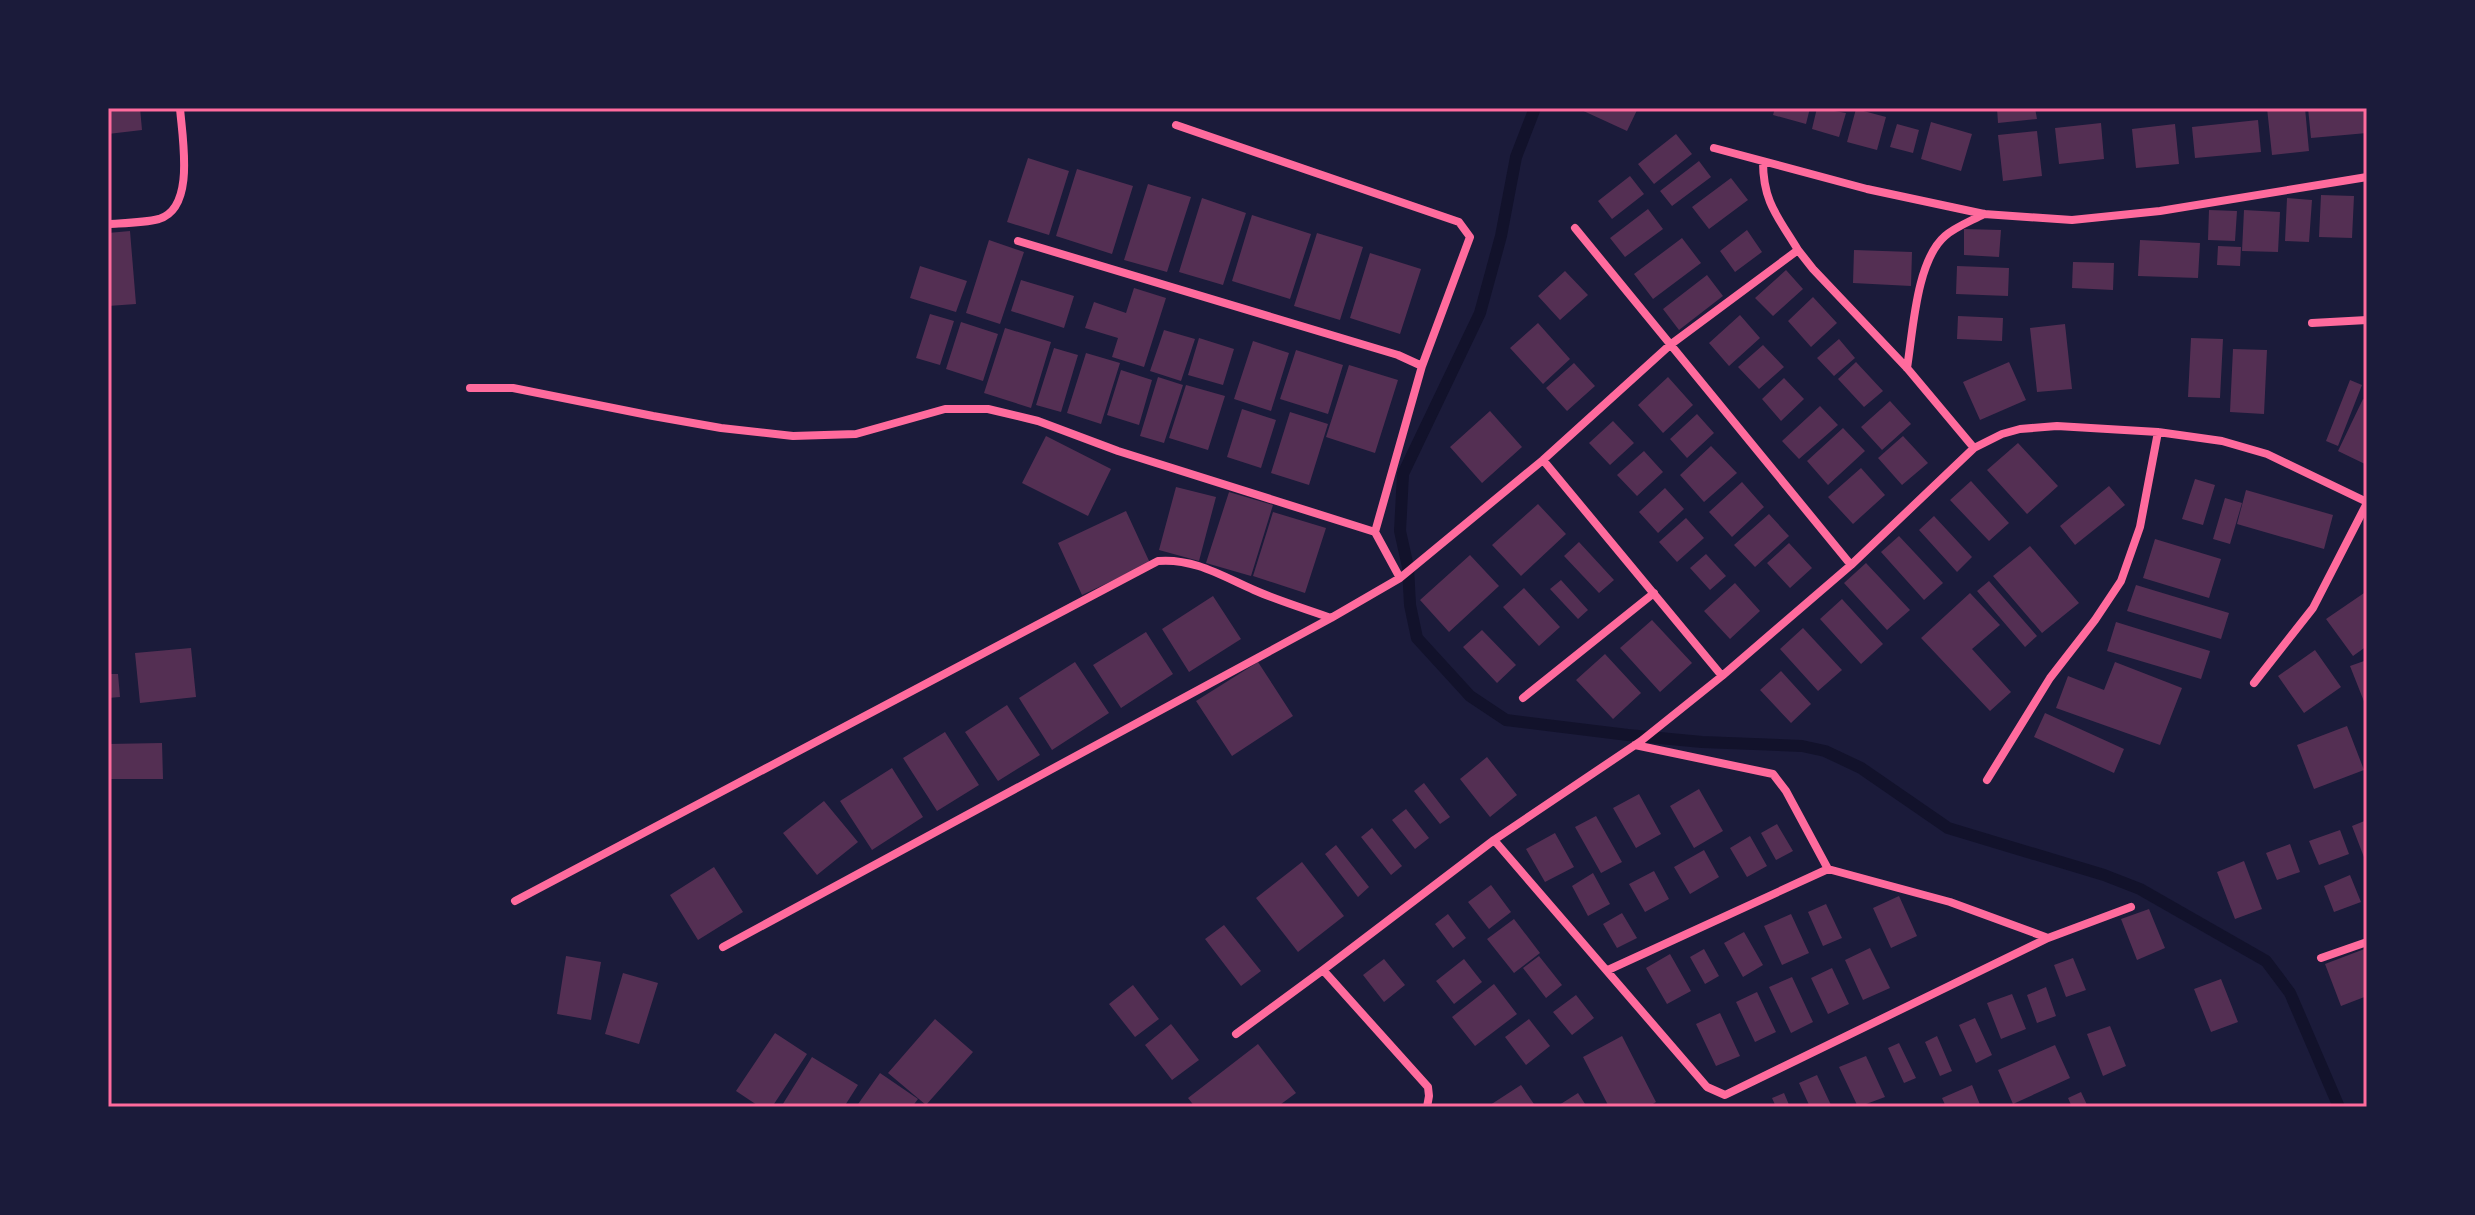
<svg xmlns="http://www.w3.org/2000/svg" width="2475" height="1215" font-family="'Source Serif 4',serif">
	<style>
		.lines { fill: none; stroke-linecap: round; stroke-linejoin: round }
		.stream { stroke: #12122b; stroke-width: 12 }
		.building { fill: #542f53 }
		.minor { stroke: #ff6b9d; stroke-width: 8 }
		.neatline { fill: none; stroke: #ff6b9d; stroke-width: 3 }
	</style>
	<rect width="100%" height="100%" fill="#1b1b3a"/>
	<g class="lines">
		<path class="stream" d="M1535 108 1516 157 1501 236 1480 313 1403 474 1400 531 1408 567 1410 605 1417 638 1470 696 1506 720 1628 735 1702 742 1802 746 1825 751 1861 768 1948 828 2104 875 2140 889 2266 961 2290 993 2339 1107"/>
	</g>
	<path class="building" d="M108 108H140L142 130 108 134Z
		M1577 108H1638L1627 131Z
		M1775 108H1810L1806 124 1773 115Z
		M1817 108 1846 113 1839 137 1812 129Z
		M1997 108H2035L2037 119 1998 123Z
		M2267 108H2305L2309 151 2272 155Z
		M2308 108H2367V133L2311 138Z
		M1856 109 1886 117 1877 150 1847 142Z
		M2258 120 2261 152 2195 158 2192 127Z
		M1931 122 1972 134 1961 171 1921 159Z
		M2101 123 2104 159 2059 164 2055 128Z
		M1897 124 1919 130 1913 153 1890 147Z
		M2175 124 2179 164 2136 168 2132 129Z
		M2037 131 2042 176 2003 181 1998 135Z
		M1676 134 1692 154 1654 184 1638 164Z
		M1028 158 1069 171 1049 235 1007 222Z
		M1699 161 1711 177 1672 206 1660 191Z
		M1077 169 1133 186 1112 254 1056 236Z
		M1630 176 1644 194 1612 219 1598 201Z
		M1731 178 1748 200 1709 229 1692 207Z
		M1148 184 1191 197 1167 272 1124 260Z
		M2321 195 2354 196 2352 238 2319 237Z
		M1202 198 1246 213 1223 285 1179 272Z
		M2287 198 2312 200 2309 242 2285 241Z
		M1648 209 1663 229 1625 257 1610 238Z
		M2209 210 2237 211 2235 241 2208 240Z
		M2244 210 2280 212 2278 252 2242 251Z
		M1252 215 1311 234 1290 299 1232 281Z
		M1964 229 2001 230 1999 257 1964 255Z
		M1747 230 1762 252 1735 272 1720 251Z
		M130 231 136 304 108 306V233Z
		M1317 233 1363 247 1340 320 1294 306Z
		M1682 238 1701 263 1653 299 1634 274Z
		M989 240 1024 252 1000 324 966 313Z
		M2140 240 2200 243 2198 278 2138 276Z
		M2218 246 2241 247 2240 266 2217 265Z
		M1854 250 1912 252 1911 286 1853 283Z
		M1370 253 1421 269 1400 334 1350 318Z
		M2073 262 2114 263 2113 290 2072 288Z
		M920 266 967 281 956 312 910 298Z
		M1957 266 2009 268 2008 296 1956 294Z
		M1786 270 1803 289 1773 316 1755 298Z
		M1565 271 1588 295 1560 320 1538 296Z
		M1707 275 1723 296 1679 330 1663 309Z
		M1021 280 1074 296 1064 328 1011 311Z
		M1134 288 1166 298 1144 367 1112 357 1118 338 1085 328 1094 302 1126 313Z
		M1813 297 1837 323 1811 347 1788 321Z
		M930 314 954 321 940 365 916 358Z
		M1740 315 1760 338 1729 366 1709 343Z
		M1958 316 2003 318 2002 341 1957 339Z
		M961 322 998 334 983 381 946 369Z
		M1538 323 1570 359 1543 384 1510 348Z
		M2065 324 2072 389 2037 392 2030 328Z
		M1005 328 1051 342 1031 408 984 393Z
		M1164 330 1195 339 1181 381 1150 371Z
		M1199 338 1234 349 1223 385 1188 375Z
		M2191 338 2223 339 2220 398 2188 397Z
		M1839 339 1855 358 1834 376 1817 358Z
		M1253 341 1289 353 1271 411 1234 399Z
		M1763 345 1784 367 1759 389 1738 367Z
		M1054 348 1078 355 1061 412 1036 405Z
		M2233 349 2267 350 2264 414 2230 412Z
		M1296 350 1343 365 1328 414 1280 399Z
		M1086 353 1120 363 1101 424 1067 413Z
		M1856 362 1883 391 1864 407 1838 379Z
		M2009 362 2026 400 1980 420 1963 382Z
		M1574 363 1595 386 1567 411 1546 388Z
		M1349 365 1398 380 1375 453 1326 437Z
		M1121 370 1152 380 1139 425 1107 415Z
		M1158 377 1183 385 1164 443 1140 436Z
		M1668 377 1693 405 1663 433 1638 405Z
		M1784 378 1804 399 1781 421 1762 399Z
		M2350 380 2362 385 2338 446 2326 441Z
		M1186 385 1225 396 1208 450 1169 438Z
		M2363 399 2367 401V465L2338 451Z
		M1890 401 1911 424 1882 450 1861 427Z
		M1820 406 1838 425 1799 459 1782 441Z
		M1242 409 1276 420 1261 468 1227 457Z
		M1490 411 1522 447 1482 483 1450 447Z
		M1290 412 1328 424 1309 485 1271 473Z
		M1697 414 1714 433 1687 458 1670 439Z
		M1613 421 1634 443 1610 465 1589 443Z
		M1843 428 1865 451 1828 485 1807 461Z
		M1046 436 1111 469 1088 516 1022 483Z
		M1903 436 1928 463 1902 485 1878 458Z
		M2018 443 2058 486 2027 514 1987 470Z
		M1711 446 1737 473 1704 502 1680 475Z
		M1644 451 1663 472 1637 496 1617 475Z
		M1861 468 1885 495 1853 524 1828 497Z
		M2195 479 2215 485 2203 525 2182 519Z
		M1971 481 2009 523 1989 541 1950 500Z
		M1742 482 1764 507 1732 537 1709 512Z
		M2109 486 2125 505 2075 545 2060 526Z
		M1176 487 1216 497 1199 561 1159 550Z
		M1665 488 1684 509 1658 533 1639 512Z
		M2246 490 2333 515 2324 549 2237 524Z
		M1229 492 1273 505 1251 576 1206 563Z
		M2225 498 2242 503 2230 544 2213 539Z
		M1538 504 1566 534 1521 576 1492 545Z
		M1126 511 1150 563 1082 595 1058 543Z
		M1273 512 1326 528 1305 593 1253 576Z
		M1769 514 1789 536 1755 567 1734 545Z
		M1934 516 1972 557 1957 572 1919 530Z
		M1686 518 1704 538 1677 562 1659 542Z
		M1899 536 1943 583 1924 600 1881 552Z
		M2155 539 2221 559 2209 598 2143 578Z
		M1579 542 1614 580 1599 593 1564 556Z
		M1789 543 1812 568 1790 588 1767 563Z
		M2030 546 2079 603 2042 633 1993 576Z
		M1706 554 1726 576 1710 590 1690 568Z
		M1470 555 1499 586 1449 632 1420 600Z
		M1866 563 1910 610 1887 630 1844 583Z
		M1561 580 1588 610 1578 619 1550 589Z
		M1989 581 2037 636 2025 647 1977 591Z
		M1735 583 1760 611 1730 639 1704 611Z
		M2136 585 2229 613 2221 639 2127 611Z
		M1524 588 1560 627 1539 646 1503 607Z
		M2367 591V646L2353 656 2326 619Z
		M1970 593 2000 625 1972 649 2011 692 1990 711 1921 638Z
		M1213 596 1241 639 1189 672 1162 629Z
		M1842 599 1883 644 1861 664 1820 619Z
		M1652 620 1692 663 1660 692 1620 648Z
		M2116 622 2210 651 2201 679 2107 651Z
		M1803 628 1842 670 1818 691 1780 649Z
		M1482 630 1516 665 1497 683 1463 647Z
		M1146 632 1173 674 1121 708 1093 665Z
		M191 648 196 697 140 703 135 653Z
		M2315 650 2341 687 2304 713 2278 676Z
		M1605 654 1641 693 1613 719 1576 680Z
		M2367 660V703L2365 704 2350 666Z
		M1075 662 1109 713 1052 750 1019 698Z
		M1258 662 1293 716 1232 756 1196 701Z
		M2115 662 2182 688 2160 745 2056 708 2068 676 2104 690Z
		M1781 671 1811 704 1791 723 1760 690Z
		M108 674H118L120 697 108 698Z
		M1007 705 1040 755 998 781 965 732Z
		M2045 713 2124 749 2114 773 2034 737Z
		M2347 726 2364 770 2314 789 2297 745Z
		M945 732 979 785 937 811 903 758Z
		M162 743 163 779H108V744Z
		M1487 757 1517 795 1490 817 1460 779Z
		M892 768 923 817 872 850 840 801Z
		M1424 783 1450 817 1440 824 1414 791Z
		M1699 789 1723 831 1694 848 1670 806Z
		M1639 794 1661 834 1636 848 1613 808Z
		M824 801 858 842 817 875 783 833Z
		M1406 809 1429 838 1415 849 1392 820Z
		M1596 816 1622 862 1601 873 1575 827Z
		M2367 820V865L2352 826Z
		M1777 824 1793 851 1776 860 1761 833Z
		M1372 828 1402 866 1391 875 1361 837Z
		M2340 830 2349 854 2319 865 2309 841Z
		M1555 833 1574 867 1545 882 1526 849Z
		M1750 836 1767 866 1747 877 1730 848Z
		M2290 844 2300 872 2277 880 2266 853Z
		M1336 845 1369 887 1358 897 1325 854Z
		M1704 850 1719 877 1690 894 1674 867Z
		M2244 861 2262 909 2235 919 2217 872Z
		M1302 862 1344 916 1298 952 1256 898Z
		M714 867 743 912 698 940 670 895Z
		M1654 871 1669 899 1645 912 1629 884Z
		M1593 873 1610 904 1588 916 1572 886Z
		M2350 875 2361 902 2334 912 2324 886Z
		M1491 885 1511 912 1489 929 1468 902Z
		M1899 896 1917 936 1891 948 1873 908Z
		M1826 904 1842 938 1823 946 1808 912Z
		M2149 909 2165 948 2137 960 2121 919Z
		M1622 913 1637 938 1617 948 1603 924Z
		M1448 914 1466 938 1453 948 1435 924Z
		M1791 914 1809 953 1782 965 1764 926Z
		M1514 919 1540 953 1514 973 1487 939Z
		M1224 925 1261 971 1241 986 1205 939Z
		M1744 932 1763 965 1743 977 1724 943Z
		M1870 948 1890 988 1863 1000 1845 960Z
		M2367 948V996L2341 1006 2325 964Z
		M1704 949 1719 976 1705 984 1690 957Z
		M1670 954 1691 991 1667 1004 1646 968Z
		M566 956 601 962 591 1020 557 1014Z
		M1539 956 1562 985 1546 998 1523 968Z
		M2073 958 2086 990 2066 997 2054 965Z
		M1384 959 1405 985 1384 1002 1363 975Z
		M1464 959 1482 982 1454 1004 1436 981Z
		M1832 968 1849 1004 1828 1014 1811 978Z
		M623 973 658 983 639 1044 605 1034Z
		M1792 977 1813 1022 1791 1033 1769 987Z
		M2221 979 2238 1022 2211 1032 2194 989Z
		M1494 984 1517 1014 1475 1046 1452 1017Z
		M1133 985 1159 1019 1135 1037 1109 1004Z
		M2046 987 2056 1016 2037 1023 2027 995Z
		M1757 992 1776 1032 1755 1042 1736 1002Z
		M2012 994 2026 1029 2001 1039 1987 1003Z
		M1576 995 1594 1018 1572 1035 1553 1012Z
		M1720 1013 1740 1056 1716 1066 1696 1024Z
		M1975 1018 1992 1055 1976 1063 1959 1025Z
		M935 1019 973 1052 926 1105 888 1073Z
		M1529 1019 1550 1046 1526 1065 1505 1037Z
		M1171 1024 1199 1060 1172 1080 1145 1045Z
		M2110 1026 2126 1066 2103 1076 2087 1034Z
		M775 1033 807 1054 772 1107H760L736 1091Z
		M1622 1036 1656 1102 1648 1107H1609L1583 1057Z
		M1937 1036 1952 1071 1940 1076 1925 1042Z
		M1899 1043 1916 1078 1904 1083 1888 1048Z
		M1258 1044 1296 1093 1277 1107H1195L1188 1098Z
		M2055 1045 2070 1078 2013 1104 1998 1070Z
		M1866 1056 1885 1097 1858 1107 1839 1067Z
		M812 1057 858 1085 844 1107H781Z
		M880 1073 918 1099 912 1107H856Z
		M1817 1075 1831 1105 1827 1107H1810L1799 1083Z
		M1521 1085 1536 1107H1487Z
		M1972 1085 1981 1107H1946L1942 1098Z
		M2081 1092 2088 1107H2072L2068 1098Z
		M1578 1093 1587 1107H1556Z
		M1784 1093 1790 1107H1776L1772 1098Z"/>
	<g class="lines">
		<path class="minor" d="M1176 125 1459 222 1470 237 1422 366
			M1714 148 1867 189 1984 214 2072 220 2160 211 2367 177
			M1763 162C1763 202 1778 217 1798 250
			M108 224C124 223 143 223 159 219 196 208 182 137 180 108
			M1575 228 1851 565
			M1018 241 1398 355 1422 366 1375 532
			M2312 323 2367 320
			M1907 368C1913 332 1916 261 1945 236 1955 227 1971 221 1984 214
			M470 388H513L653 416 721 428 793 436 856 434 945 409H988L1038 421 1118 451 1375 532 1400 578
			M1543 460 1722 676
			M2254 683 2313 608 2367 503
			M1523 698 1654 593
			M1635 745 1773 774 1786 791 1828 869 1950 902 2048 938 2131 907
			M1987 780 2050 678 2095 620 2121 581 2140 527 2158 432
			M1494 840 1707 1087 1725 1095 2048 938
			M515 901 1158 561C1194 558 1222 576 1254 590 1279 601 1306 609 1331 618
			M723 947 1331 618 1400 578 1543 460 1670 345 1798 250 1813 269 1907 368 1974 448
			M2321 958 2367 942
			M1608 970 1828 869
			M1236 1034 1323 970
			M1427 1107 1429 1096 1428 1087 1323 970 1494 840 1641 741 1722 676 1851 565 1974 448 2002 434 2020 429 2057 426 2158 432 2222 441 2267 454 2367 502"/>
	</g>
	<rect width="2475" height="1215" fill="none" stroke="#1b1b3a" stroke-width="220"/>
	<rect x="110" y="110" width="2255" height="995" class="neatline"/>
</svg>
